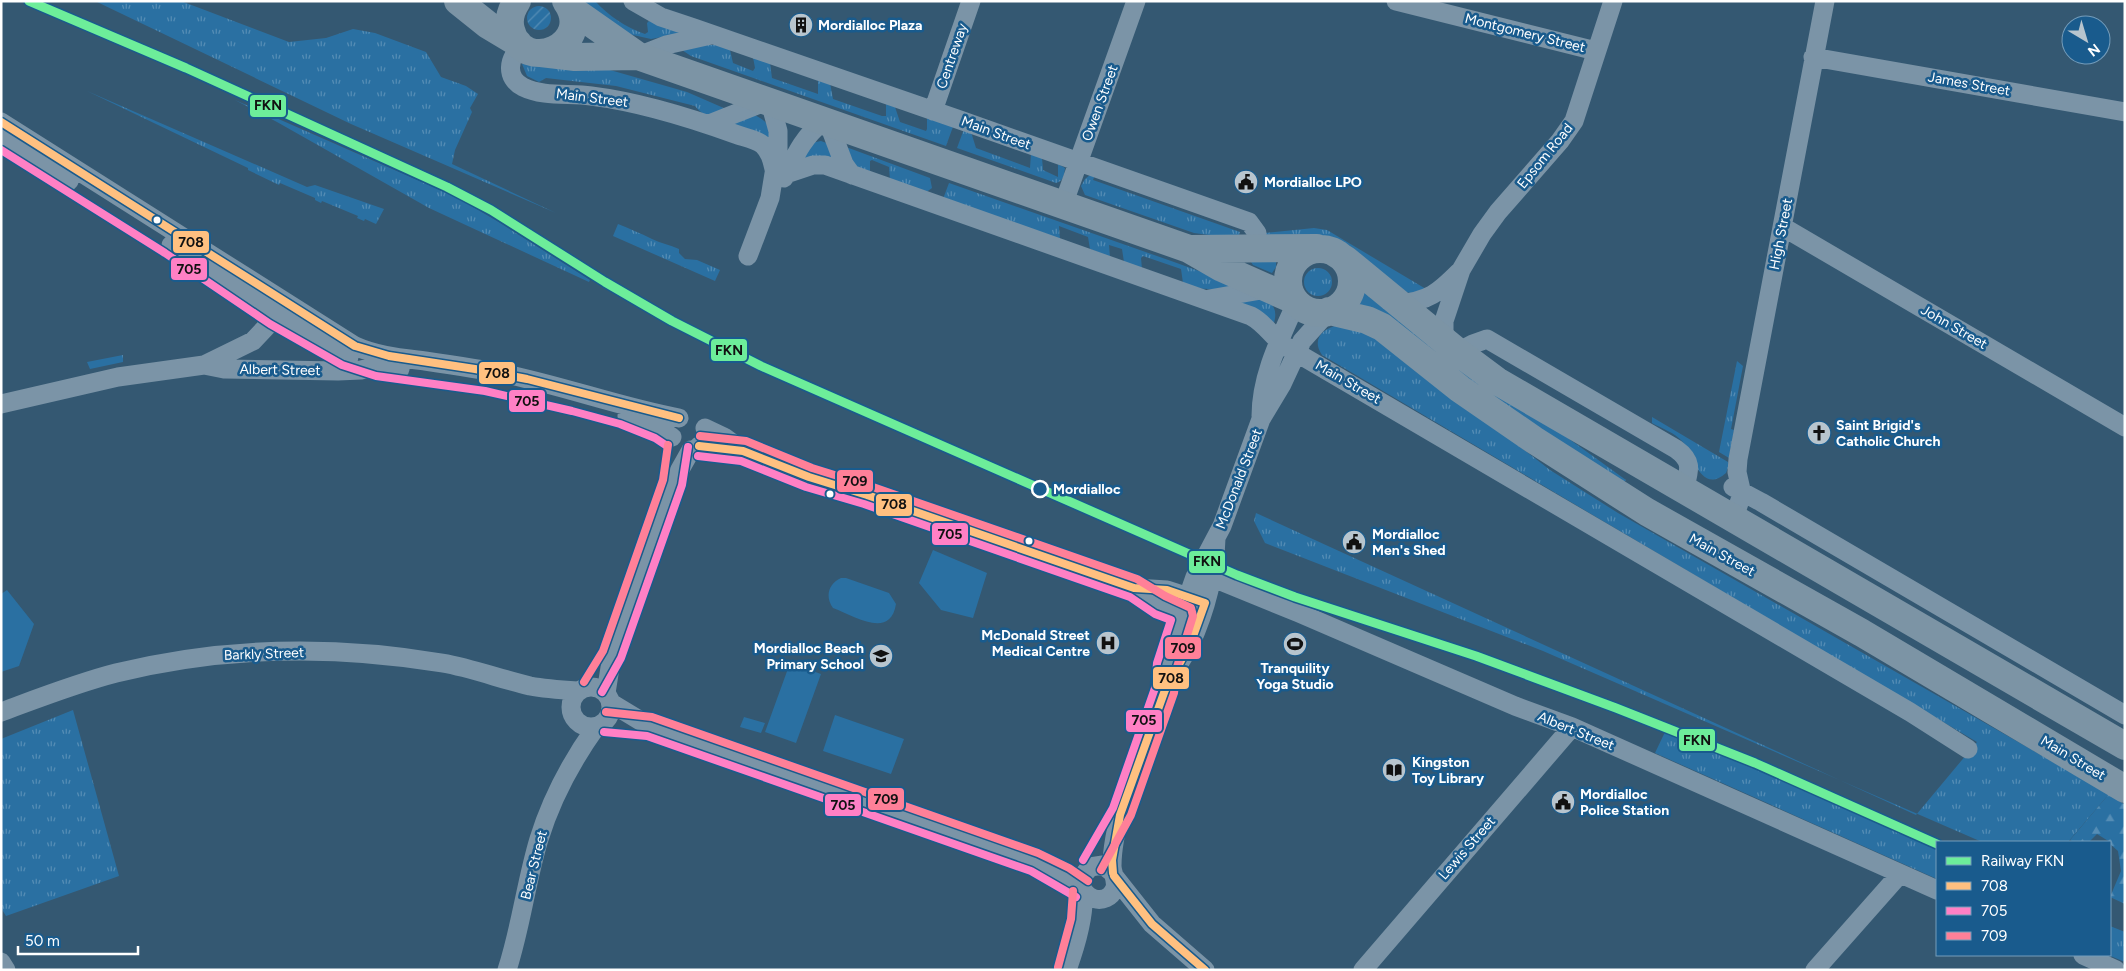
<svg xmlns="http://www.w3.org/2000/svg" width="2126" height="971" font-family="Figtree,sans-serif">
	<style>
		.grass { fill: url(#grass-tufts) }
		.forest { fill: url(#forest-firs) }
		.park { fill: #2a70a2 }
		.garden { fill: url(#garden-furrows) }
		.lines { fill: none; stroke-linecap: round; stroke-linejoin: round }
		.minor { stroke: #7b94a7; stroke-width: 19 }
		.highway { stroke: #7c94a5; stroke-width: 28 }
		.bus-1-casing { stroke: #195b8d; stroke-width: 11 }
		.bus-2-casing { stroke: #195b8d; stroke-width: 11 }
		.bus-3-casing { stroke: #195b8d; stroke-width: 11 }
		.bus-1 { stroke: #ffc080; stroke-width: 8 }
		.bus-2 { stroke: #ff80c5; stroke-width: 8 }
		.bus-3 { stroke: #ff8098; stroke-width: 8 }
		.rail-1-casing { stroke: #195b8d; stroke-width: 12 }
		.rail-1 { stroke: #6ded9a; stroke-width: 9 }
		.bus-dot { fill: #fff; stroke: #195b8d; stroke-width: 2 }
		.stop-dot { fill: #195b8d; stroke: #fff; stroke-width: 2.5 }
		.labels { text-anchor: middle; dominant-baseline: central; stroke-width: 5; stroke-linejoin: round; paint-order: stroke }
		.poi-label { font-size: 14px; font-weight: bold; fill: #fff; stroke: #195b8d; text-anchor: start }
		.street-label { font-size: 14px; fill: #fff; stroke: #195b8d }
		.stop-label { font-size: 14px; font-weight: bold; fill: #fff; stroke: #195b8d; text-anchor: start }
		.line-badge { stroke: #195b8d; stroke-width: 2 }
		.pale-badge-label { font-size: 14px; text-anchor: middle; font-weight: bold; fill: #111 }
	</style>
	<defs>
		<pattern id="grass-tufts" width="24" height="20" patternUnits="userSpaceOnUse" patternTransform="scale(1.25)"><rect width="24" height="20" fill="#2a70a2"/><path d="M3 7l-1-3M5 7V3M7 7l1-3M15 17l-1-3M17 17v-4M19 17l1-3" fill="none" stroke="#558db5"/></pattern>
		<pattern id="forest-firs" width="22" height="20" patternUnits="userSpaceOnUse" patternTransform="scale(1.25)"><rect width="22" height="20" fill="#2a70a2"/><path d="M5 1l3.5 6h-7zM16 11l3.5 6h-7z" fill="#558db5"/></pattern>
		<pattern id="garden-furrows" width="10" height="10" patternUnits="userSpaceOnUse" patternTransform="scale(1.25)"><rect width="10" height="10" fill="#2a70a2"/><path d="M-1 1l2-2M0 10L10 0M9 11l2-2" fill="none" stroke="#558db5"/></pattern>
	</defs>
	<rect width="100%" height="100%" fill="#345872"/>
	<path class="grass" d="M95 1H181L289 42 326 38 353 29 375 33 426 52 441 77 466 86 478 94 470 108 472 112 455 150 452 164 556 213 351 124Z
		M583 1H595C609 16 625 27 645 34L648 32 647 23 649 21 683 33 651 39 633 35 608 26Z
		M702 45H717L730 50 733 63 753 71 755 68 753 57 770 63 772 78 818 94V81L830 83 833 99 882 116H886V104L895 107 900 122 926 131 927 129V118L954 124 946 146 691 56 682 50Z
		M522 64 610 70 687 92 726 109C712 114 706 120 695 106L616 86 546 78 539 82 527 76Z
		M87 91 307 187 315 185 384 209 376 224 365 219 364 221 357 218 358 216 322 201 321 203 315 200V198L280 183 279 185 248 170V168Z
		M235 100 456 197 497 221 590 280 589 282 429 208 277 122Z
		M754 115C769 121 772 130 772 144L732 126 731 122Z
		M964 129 971 132 976 148 1030 168 1031 154 1042 158 1043 170 1058 177V164L1065 168C1064 175 1064 181 1056 183L957 148Z
		M821 141 829 144 835 158 799 160 811 143Z
		M846 147 930 178 932 188 925 193 890 180 889 167 872 160 870 161V171L856 168Z
		M1090 175H1095L1093 180 1240 232 1238 239 1194 233 1085 195 1081 186 1085 179Z
		M949 183 1174 262 1218 278 1233 287C1210 290 1205 291 1183 283L1181 269 1143 256 1141 258 1142 269 1124 262 1122 249 1109 245 1110 257 1090 249 1088 237 1059 226 1060 239 943 199Z
		M618 224C630 229 640 233 652 239 660 243 670 245 679 249V253L685 259 697 260 720 270 715 281 613 236Z
		M1314 228 1327 230 1426 289 1411 293 1405 292 1334 240 1320 237 1266 236 1265 233Z
		M1276 261V267L1272 273 1253 265 1251 262Z
		M1304 282a14 14 0 1 1 28 0a14 14 0 1 1-28 0Z
		M1364 291 1626 480 1623 483 1355 307Z
		M1264 299C1275 305 1277 311 1274 323L1235 302Z
		M1339 325 1381 339 1550 470 1618 513 2109 794 2068 842H1982L1543 651 1265 543 1254 521 1256 513 1916 815 1977 742 1322 355C1311 339 1323 328 1339 325Z
		M123 355V362L90 369 87 362Z
		M1737 361 1743 366 1731 429 1734 430 1729 458 1719 452Z
		M1652 417 1728 462 1729 465 1726 473C1700 496 1693 452 1682 441 1675 433 1661 428 1652 423Z
		M73 710 119 876 6 916 1 908V739Z
		M1665 732 1762 772 1937 849V879L1655 753Z
		M2110 926 2125 932V962L2108 955H2110Z"/>
	<path class="forest" d="M2109 794 2125 805V904L2110 897 2121 871 2118 851 2110 844V842L2097 834 2089 842H2074L2070 840Z"/>
	<path class="park" d="M933 550 987 573 973 618 941 610 919 583Z
		M841 578H846L889 593 896 604C890 640 855 616 833 608 825 597 828 584 841 578Z
		M7 590 34 624 19 666 1 672V594Z
		M790 663 821 674 796 743 765 732Z
		M835 715 904 739 891 774 823 751Z
		M744 717 765 723 761 733 740 727Z"/>
	<path class="garden" d="M527 18a12 12 0 1 1 24 0a12 12 0 1 1-24 0Z"/>
	<g class="lines">
		<path class="minor" d="M633 1 661 17 694 28 960 120 1249 222 1257 233 1256 249
			M1396 1 1596 51
			M522 47C508 57 505 78 523 87 543 97 569 93 591 96 640 102 688 117 735 134 743 137 756 139 763 145 770 152 772 160 774 169
			M638 56 666 45 711 35
			M1813 57 2125 112
			M933 111 971 1
			M1 122 355 346C377 356 401 358 425 361 452 365 479 369 505 374 564 386 620 407 679 418
			M828 122 844 164 852 175
			M709 124 767 101
			M1 138 69 181
			M786 174 813 165H825L1251 316C1266 324 1272 337 1285 346L1910 712 1968 749
			M784 178C796 154 802 139 823 121
			M1063 205 1136 1
			M1783 227 2125 427
			M171 245 276 316 349 357
			M748 256 770 198 778 149V131L770 102
			M1209 299 1267 289
			M1398 304C1429 301 1438 293 1459 272
			M1444 341V321L1461 270 1482 234 1498 212 1560 141 1574 121 1613 1
			M1458 352 1473 344 1487 339 1676 449C1694 462 1689 471 1684 490
			M204 365 253 341 285 307
			M1 404 118 377 204 365 224 369 338 371 361 370 378 366 400 369
			M627 416 659 429 672 437
			M1261 416C1261 376 1280 339 1296 303
			M705 428 724 437 743 451 809 477 867 495 1134 588 1160 605 1199 620
			M699 446 742 451
			M1733 487 1761 502 2125 715
			M1734 518 1742 494 1737 472 1738 459 1825 1
			M1212 580H1218L1299 613 1515 706 1572 727 1937 890
			M1135 588 1167 590 1198 600
			M1166 680 1174 637 1195 577 1222 526 1261 419 1282 384 1302 341 1328 312
			M571 707a20 20 0 1 1 40 0a20 20 0 1 1-40 0Z
			M606 693 612 655 640 572 673 482 691 450
			M611 703 649 726 1035 862 1064 877 1082 889
			M1 712C39 698 77 683 116 673 222 647 334 645 442 663 472 668 500 679 530 686 546 689 563 690 579 691
			M1113 873 1103 865 1090 867 1081 878C1079 900 1107 908 1115 888 1117 880 1112 873 1112 866 1112 850 1116 828 1121 813 1135 773 1148 731 1164 691 1171 675 1182 660 1190 645 1205 612 1215 575 1216 538
			M1114 876 1152 924 1205 970
			M2083 955 2116 970
			M1 962 6 970
			M507 970C521 927 526 882 539 839 552 797 571 762 596 727
			M1067 970C1075 948 1085 914 1083 891
			M1363 970 1572 727
			M1815 970 1900 874"/>
		<path class="highway" d="M458 1 488 25 518 43
			M517 1C511 10 508 20 511 30 523 77 597 44 566 1
			M571 9 638 56 1189 249 1222 268 1294 300
			M541 53 575 57 638 56
			M1190 249 1317 248
			M1288 281a32 32 0 1 1 64 0a32 32 0 1 1-64 0Z
			M1335 253 1346 260 1458 352 1497 381 2125 746
			M1329 311 1367 320 1382 327 1460 389 1534 440 1647 512 1862 633 2125 789"/>
		<g class="bus-1-casing">
			<path id="bus-1" d="M1 122 355 346 389 356 475 369 527 379 679 418
				M699 446 743 451 809 477 867 495 1134 588 1167 590 1205 603 1191 642 1165 690 1120 815 1112 860 1113 873
				M1114 876 1152 924 1205 970"/>
		</g>
		<g class="bus-2-casing">
			<path id="bus-2" d="M1 150 165 253 270 324 342 365 376 376 485 391 572 411 620 424 655 438 667 446
				M698 456 741 461 806 487 864 504 1130 597 1155 614 1171 620 1157 663 1155 688 1113 808 1083 860
				M602 692 621 658 682 485 688 447
				M604 732 647 736 1031 871 1076 897"/>
		</g>
		<g class="bus-3-casing">
			<path id="bus-3" d="M700 436 746 441 812 468 870 486 1137 579 1165 596 1191 608 1193 616 1177 667 1174 693 1131 815 1101 870
				M584 682 603 651 663 480 668 445
				M606 712 652 717 1038 853 1069 868 1088 881
				M1058 967 1071 919 1073 891"/>
		</g>
		<use href="#bus-1" class="bus-1"/>
		<use href="#bus-2" class="bus-2"/>
		<use href="#bus-3" class="bus-3"/>
		<g class="rail-1-casing">
			<path id="rail-1" d="M29 1 186 68 447 187 491 210 605 282 672 321 761 366 1237 575 1295 597 1476 656 1616 708 1755 763 1937 844"/>
		</g>
		<use href="#rail-1" class="rail-1"/>
	</g>
	<defs>
		<g id="building-disc" transform="scale(1.25)"><circle r="9.5" fill="#b8c5ce" stroke="#195b8d"/><path d="M-4-6H4V6H1V3H-1V6H-4ZM-2.5-4.3h1.7v1.8h-1.7ZM.8-4.3h1.7v1.8H.8ZM-2.5-1h1.7V.8h-1.7ZM.8-1h1.7V.8H.8Z" fill="#111"/></g>
		<g id="civic-disc" transform="scale(1.25)"><circle r="9.5" fill="#b8c5ce" stroke="#195b8d"/><path d="M-.6-6.5H3V-4.5H.6V-3L4-1V1h2V6H-6V1h2V-1L-.6-3ZM-1.2 2.5V6h2.4V2.5Z" fill="#111"/></g>
		<g id="church-disc" transform="scale(1.25)"><circle r="9.5" fill="#b8c5ce" stroke="#195b8d"/><path d="M-1.2-6h2.4v3.5h3.3v2.4h-3.3V6h-2.4V-.1h-3.3v-2.4h3.3Z" fill="#111"/></g>
		<g id="hospital-disc" transform="scale(1.25)"><circle r="9.5" fill="#b8c5ce" stroke="#195b8d"/><path d="M-5-5h3v3.5h4V-5h3V5h-3V1.5h-4V5h-3Z" fill="#111"/></g>
		<g id="stadium-disc" transform="scale(1.25)"><circle r="9.5" fill="#b8c5ce" stroke="#195b8d"/><path d="M0-5a6.5 5 0 1 0 0 10a6.5 5 0 1 0 0-10ZM-3.5-1.8h7v3.6h-7Z" fill="#111"/></g>
		<g id="school-disc" transform="scale(1.25)"><circle r="9.5" fill="#b8c5ce" stroke="#195b8d"/><path d="M0-5L7-2L0 1L-7-2ZM-4 1L0 2.5L4 1V4Q0 6-4 4Z" fill="#111"/></g>
		<g id="library-disc" transform="scale(1.25)"><circle r="9.5" fill="#b8c5ce" stroke="#195b8d"/><path d="M-6-4Q-3-5.5-.7-3.5V5Q-3 3-6 4ZM6-4Q3-5.5 .7-3.5V5Q3 3 6 4Z" fill="#111"/></g>
	</defs>
	<g fill-rule="evenodd">
		<use href="#building-disc" x="801" y="25"/>
		<use href="#civic-disc" x="1246" y="182"/>
		<use href="#church-disc" x="1819" y="433"/>
		<use href="#civic-disc" x="1354" y="542"/>
		<use href="#hospital-disc" x="1108" y="643"/>
		<use href="#stadium-disc" x="1295" y="644"/>
		<use href="#school-disc" x="881" y="656"/>
		<use href="#library-disc" x="1394" y="770"/>
		<use href="#civic-disc" x="1563" y="802"/>
	</g>
	<g class="bus-dot">
		<circle cx="157" cy="220" r="4.5"/>
		<circle cx="830" cy="494" r="4.5"/>
		<circle cx="1029" cy="541" r="4.5"/>
	</g>
	<circle class="stop-dot" cx="1040" cy="489" r="8"/>
	<g class="labels">
		<g class="poi-label">
			<text x="818" y="25">Mordialloc Plaza</text>
			<text x="1264" y="182">Mordialloc LPO</text>
			<text x="1836" y="425">Saint Brigid's<tspan x="1836" dy="16">Catholic Church</tspan></text>
			<text x="1372" y="534">Mordialloc<tspan x="1372" dy="16">Men's Shed</tspan></text>
			<text x="1090" y="635" text-anchor="end">McDonald Street<tspan x="1090" dy="16">Medical Centre</tspan></text>
			<text x="864" y="648" text-anchor="end">Mordialloc Beach<tspan x="864" dy="16">Primary School</tspan></text>
			<text x="1295" y="668" text-anchor="middle">Tranquility<tspan x="1295" dy="16">Yoga Studio</tspan></text>
			<text x="1412" y="762">Kingston<tspan x="1412" dy="16">Toy Library</tspan></text>
			<text x="1580" y="794">Mordialloc<tspan x="1580" dy="16">Police Station</tspan></text>
		</g>
		<g class="street-label">
			<text transform="translate(1525 33) rotate(14)">Montgomery Street</text>
			<text transform="translate(952 56) rotate(-71)">Centreway</text>
			<text transform="translate(1969 84) rotate(10)">James Street</text>
			<text transform="translate(592 98) rotate(7)">Main Street</text>
			<text transform="translate(1100 103) rotate(-70)">Owen Street</text>
			<text transform="translate(996 133) rotate(20)">Main Street</text>
			<text transform="translate(1545 156) rotate(-51)">Epsom Road</text>
			<text transform="translate(1781 234) rotate(-79)">High Street</text>
			<text transform="translate(1954 327) rotate(30)">John Street</text>
			<text transform="translate(280 370) rotate(1)">Albert Street</text>
			<text transform="translate(1348 382) rotate(30)">Main Street</text>
			<text transform="translate(1239 479) rotate(-69)">McDonald Street</text>
			<text transform="translate(1722 555) rotate(29)">Main Street</text>
			<text transform="translate(264 654) rotate(-2)">Barkly Street</text>
			<text transform="translate(1576 731) rotate(22)">Albert Street</text>
			<text transform="translate(2073 758) rotate(31)">Main Street</text>
			<text transform="translate(1467 848) rotate(-49)">Lewis Street</text>
			<text transform="translate(534 865) rotate(-76)">Bear Street</text>
		</g>
		<g class="stop-label">
			<text x="1053" y="489">Mordialloc</text>
		</g>
	</g>
	<g class="line-badge">
		<rect x="249" y="94" width="38" height="24" rx="5" fill="#6ded9a"/>
		<rect x="172" y="230" width="38" height="24" rx="5" fill="#ffc080"/>
		<rect x="170" y="257" width="38" height="24" rx="5" fill="#ff80c5"/>
		<rect x="710" y="338" width="38" height="24" rx="5" fill="#6ded9a"/>
		<rect x="478" y="361" width="38" height="24" rx="5" fill="#ffc080"/>
		<rect x="508" y="389" width="38" height="24" rx="5" fill="#ff80c5"/>
		<rect x="836" y="469" width="38" height="24" rx="5" fill="#ff8098"/>
		<rect x="875" y="493" width="38" height="24" rx="5" fill="#ffc080"/>
		<rect x="931" y="522" width="38" height="24" rx="5" fill="#ff80c5"/>
		<rect x="1188" y="550" width="38" height="24" rx="5" fill="#6ded9a"/>
		<rect x="1164" y="636" width="38" height="24" rx="5" fill="#ff8098"/>
		<rect x="1152" y="666" width="38" height="24" rx="5" fill="#ffc080"/>
		<rect x="1125" y="709" width="38" height="24" rx="5" fill="#ff80c5"/>
		<rect x="1678" y="728" width="38" height="24" rx="5" fill="#6ded9a"/>
		<rect x="867" y="787" width="38" height="24" rx="5" fill="#ff8098"/>
		<rect x="824" y="793" width="38" height="24" rx="5" fill="#ff80c5"/>
	</g>
	<g class="pale-badge-label">
		<text x="268" y="110">FKN</text>
		<text x="191" y="247">708</text>
		<text x="189" y="274">705</text>
		<text x="729" y="355">FKN</text>
		<text x="497" y="378">708</text>
		<text x="527" y="406">705</text>
		<text x="855" y="486">709</text>
		<text x="894" y="509">708</text>
		<text x="950" y="539">705</text>
		<text x="1207" y="566">FKN</text>
		<text x="1183" y="653">709</text>
		<text x="1171" y="683">708</text>
		<text x="1144" y="725">705</text>
		<text x="1697" y="745">FKN</text>
		<text x="886" y="804">709</text>
		<text x="843" y="810">705</text>
	</g>
	<rect width="2126" height="971" fill="none" stroke="#ffffff" stroke-width="5"/>
	<rect x="1936" y="841" width="175" height="115" fill="#195b8d" stroke="#759dbb"/>
	<rect x="1946" y="857" width="25" height="8" fill="#6ded9a" stroke="#759dbb"/>
	<text x="1981" y="866" font-size="15" fill="#ffffff">Railway FKN</text>
	<rect x="1946" y="882" width="25" height="8" fill="#ffc080" stroke="#759dbb"/>
	<text x="1981" y="891" font-size="15" fill="#ffffff">708</text>
	<rect x="1946" y="907" width="25" height="8" fill="#ff80c5" stroke="#759dbb"/>
	<text x="1981" y="916" font-size="15" fill="#ffffff">705</text>
	<rect x="1946" y="932" width="25" height="8" fill="#ff8098" stroke="#759dbb"/>
	<text x="1981" y="941" font-size="15" fill="#ffffff">709</text>
	<g transform="translate(2086 40) rotate(142)"><circle r="24" fill="#195b8d" stroke="#759dbb"/>
	<path d="M0-4L9 19L0 12L-9 19Z" fill="#b8c5ce"/>
	<text y="-8" font-size="14" font-weight="bold" text-anchor="middle" fill="#ffffff">N</text>
	</g>
	<path d="M18 946v8h120v-8" fill="none" stroke="#ffffff" stroke-width="2.5"/>
	<text x="25" y="946" font-size="15" fill="#ffffff" stroke="#195b8d" stroke-width="4" paint-order="stroke">50 m</text>
</svg>
